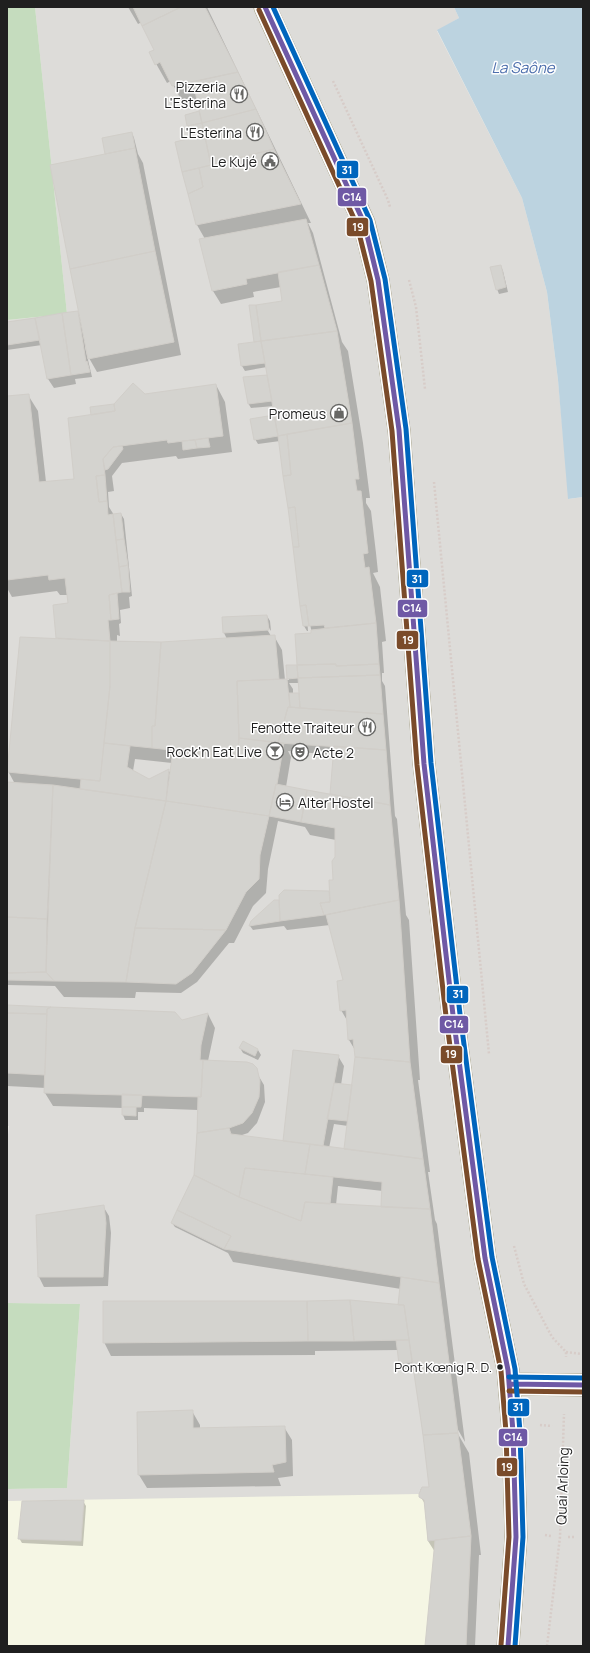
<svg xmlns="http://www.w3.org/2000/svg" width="590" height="1653" font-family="Manrope,sans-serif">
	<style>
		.residential { fill: #dddcd9 }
		.education { fill: #f5f6e4 }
		.forest { fill: #c5dcbe }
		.water { fill: #bcd3e0 }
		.shadow { fill: #0003; fill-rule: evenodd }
		.building { fill: #d4d3cf; stroke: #d1cec9 }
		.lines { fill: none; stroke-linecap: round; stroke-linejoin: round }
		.primary-casing { stroke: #a49e84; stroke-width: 23 }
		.path { stroke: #d7ccc8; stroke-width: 2.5; stroke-dasharray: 2 2; stroke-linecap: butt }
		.primary { stroke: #f1eee5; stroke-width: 22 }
		.bus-1-casing { stroke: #fff; stroke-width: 8 }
		.bus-2-casing { stroke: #fff; stroke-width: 8 }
		.bus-3-casing { stroke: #fff; stroke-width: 8 }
		.bus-1 { stroke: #6f59a5; stroke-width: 5 }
		.bus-2 { stroke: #7a4b2a; stroke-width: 5 }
		.bus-3 { stroke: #0065bd; stroke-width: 5 }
		.bus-dot { fill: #1f1f1f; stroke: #fff; stroke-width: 1.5 }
		.labels { text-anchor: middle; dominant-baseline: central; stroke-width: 3; stroke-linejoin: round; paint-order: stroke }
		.bus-label { font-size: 13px; fill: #1f1f1f; stroke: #fff; text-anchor: end }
		.poi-label { font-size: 14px; fill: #1f1f1f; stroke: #fff; text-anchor: end }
		.street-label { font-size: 14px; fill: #1f1f1f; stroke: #fff }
		.water-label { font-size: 15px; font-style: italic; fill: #4d6fad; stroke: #fff }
		.line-badge { stroke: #fff; stroke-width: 1.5 }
		.badge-label { font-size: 11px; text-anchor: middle; font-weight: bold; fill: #fff }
	</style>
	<rect width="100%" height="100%" fill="#eeede8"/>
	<path class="residential" d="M35 7H454L459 18 437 31 522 198 547 292 558 380 569 499 583 497V1646H7V1489L67 1488 80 1304 7 1303V1143L9 1126H7V320L67 314Z"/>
	<path class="education" d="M419 1494V1497L424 1500 428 1541 471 1536 466 1646H7V1501Z"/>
	<path class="forest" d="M7 7H35L67 314 7 320Z
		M7 1303 80 1304 67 1488 7 1489Z"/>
	<path class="water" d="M454 7H583V497L568 499 558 380 547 292 522 198 437 30 459 18Z"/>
	<path class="shadow" d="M128 7H207L311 223H308L313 233 342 342 348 351 363 443 370 498H366V503L371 511 376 553 378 572 373 573 380 587 386 641 382 642 384 673H382V681L385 686 395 816 397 819 406 915 409 920 420 1080H418L430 1172H428L435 1220 437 1224 465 1442 457 1428 455 1429 469 1453 481 1555H479L475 1646H426L435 1552 428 1541 425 1504 420 1496V1490L423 1488H430L414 1367 403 1368 400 1363 398 1350 315 1351V1355L111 1356 104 1342 399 1306 401 1289 233 1262 228 1253 175 1227 172 1223 195 1176 198 1110 144 1108V1112H138V1120H125L123 1115V1108L53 1106 45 1093 46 1088 7 1086V1006L181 1021 208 1014 215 1028 208 1061 252 1065 264 1085 265 1102 257 1123 248 1133 239 1136 283 1142 338 1056 344 1066 341 1085 353 1086 356 1057 355 1050 349 1040 348 1022 341 1010 344 981 330 925 287 930 284 926 253 930 250 926 278 901 280 904 284 891 330 892 334 881 336 840 310 835 305 827 278 821 268 869 266 893 253 906 234 943H229L197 982 181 993 136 992 135 998 64 997 55 986 7 985V783L15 784 8 771 58 639 54 606 69 604 68 595H60L57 591 12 597 7 588V397L28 395 38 411 46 482 75 480 92 416 114 405 145 395 216 385 225 402 232 452 178 459 176 456 122 463 112 476 114 491 108 492 109 507 114 515 121 514 124 519 132 596 129 597 130 608 120 610 121 623 119 624 120 636 117 635V641L161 643 227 639 224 633 223 618 267 616 270 621 271 631 267 625 265 626 271 636H274L282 650 285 680H289L287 666H298L312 634 309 619 307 617 308 631H307L304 626 280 441 258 444 255 439 251 420 276 416 274 406 251 408 248 403 244 378 268 375 267 367 245 371 242 366 255 343 283 302 281 287 253 292 254 297 221 304 213 291 205 239 197 225 176 142 192 139 186 115 200 112 198 102 184 105 171 81 167 83 150 53 155 50 142 22 138 24ZM289 683H299L300 694H293V689ZM288 751 335 755 332 795 286 787 291 757ZM135 759 172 763 171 774 169 771 149 780 133 771ZM334 1124 348 1126 346 1150 329 1148ZM338 1186 383 1191 382 1208 336 1205Z
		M132 133 134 138 138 154 143 163 181 355 97 372 89 358 87 347H85L92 377 75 379 76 384 54 388 48 379 42 345 7 350V323L78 312 81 317 107 155Z
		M501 266 503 271 508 292 499 294 497 289Z
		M243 1043 258 1050 261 1055 258 1060 243 1053 240 1048Z
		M103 1206 109 1216 111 1233 108 1286 44 1287 39 1277 37 1216Z
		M192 1411 200 1425V1429L284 1427 292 1440 293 1476 278 1478 281 1486 147 1488 139 1475Z
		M83 1501 86 1506 83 1546 22 1543 19 1538Z"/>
	<path class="building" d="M133 7H181L142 26Z
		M181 7H205L238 72 172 86 160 62 155 65 149 52 154 50 142 26Z
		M238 72 256 109 202 123 193 82Z
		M256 109 274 149 211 165 202 123Z
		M199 111 202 123 187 126 185 115Z
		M202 123 211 165 182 172 175 142 191 138 187 126Z
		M132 132 135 148 105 154 102 138Z
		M135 148 155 251 70 269 50 165Z
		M274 149 301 204 196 225 188 194 203 187 199 168Z
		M199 168 203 187 188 194 182 172Z
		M306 219 319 265 246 279 247 284 212 291 199 239Z
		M155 251 174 342 88 359 70 269Z
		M319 265 337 331 261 341 256 305 282 301 278 272Z
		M501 265 506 287 496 290 490 267Z
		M249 305H256L261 341 254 342Z
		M78 311 86 362 87 361 90 372 71 375 62 313Z
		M62 313 71 375 47 379 35 318Z
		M35 318 40 340 7 345V322Z
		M337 331 352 423 278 436 261 341Z
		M261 341 265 363 241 366 238 344Z
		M267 375 272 401 248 404 243 377Z
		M133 383 145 394 216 384 223 436 168 443 167 440 113 447 103 459 105 475 96 476 99 502 107 501 108 515 113 514 122 592 109 595 111 620H108L110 641 56 638 53 605 68 603 65 578 49 580 48 575 7 580V396L29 394 39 482 74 479 68 418 115 411 114 404Z
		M114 404 115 411 91 415 90 407Z
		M274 415 278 436 254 440 250 419Z
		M352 423 359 479H355L357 491H361L368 553 363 554 365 568 369 567 376 623 325 628 324 625 309 626 306 605 300 606 293 547H299L295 507 288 508 283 476 291 475 287 434Z
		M287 434 291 475 283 476 278 436Z
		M208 438 210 447 197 448 195 440Z
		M195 440 197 448 183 450 182 441Z
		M122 446 123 449 108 469 105 470 103 459 113 447Z
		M105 475 107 501 99 502 96 476Z
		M295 507 299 547H293L288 508Z
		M121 513 124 539 116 540 113 514Z
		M124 539 128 565 119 567 116 540Z
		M128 565 130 592H122L119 567Z
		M117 593 119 619 111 620 109 595Z
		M306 605 309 626H303L300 606Z
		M267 615 269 630 223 633 222 617Z
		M376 623 379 664 336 666V664L297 665 295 634 311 633V630Z
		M275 635 279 679 237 681 239 738 237 757 152 748V726H155L161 642Z
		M20 637 110 641V686L100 781 7 772Z
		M110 641 161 642 155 726H152V748L104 743 110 686Z
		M336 664V666L379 664 380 675 298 678 297 665Z
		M286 665H297L298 678 287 679Z
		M380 675 383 714 300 708 298 678Z
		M287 679 290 707H288L278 743 239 738 237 681Z
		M289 693H299L300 708 290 707Z
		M288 707 383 714 386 750 278 743Z
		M239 738 284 743 277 784H276L269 816 166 801 173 750 237 757Z
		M104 743 130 746 127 767 149 779 169 769 166 801 80 789 81 779 100 781Z
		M334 746 386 750 390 805 330 794Z
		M7 782 53 785 47 919 7 917Z
		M276 784 307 790 301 822 269 816Z
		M53 785 166 801 135 928 126 982 54 981 46 972Z
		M307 790 390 805 399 900 324 915 320 903 330 902 329 880H333L332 861 335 857V828L301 822Z
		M166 801 269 816 260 855 259 879 246 892 226 930 135 928Z
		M284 890 329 891 330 902 320 903 324 915 280 921 279 895Z
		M274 900H279L280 921 249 926 251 921Z
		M399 900 410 1062 355 1057 353 1039 348 1040 346 1010 340 1011 337 981 343 980 326 915Z
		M7 917 47 919 46 972 7 973Z
		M135 928 226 930 192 973 176 984 126 982Z
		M46 972 54 981 7 980V973Z
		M7 1005 51 1007 47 1009V1014L7 1013Z
		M51 1007 175 1012 182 1020 208 1013 201 1045 200 1060H203L201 1097 44 1093 47 1009Z
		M7 1013 47 1014 45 1075 7 1073Z
		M243 1041 258 1049 255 1056 239 1048Z
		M293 1050 339 1055 323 1146 283 1141Z
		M355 1057 410 1062 423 1159 344 1149Z
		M203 1060 247 1062 253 1064 257 1068 260 1081 259 1097 252 1113 243 1123 229 1128 197 1133 198 1096 201 1097Z
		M334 1083 352 1085 347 1121 327 1119Z
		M122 1094 142 1095 141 1107H122Z
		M122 1107H136V1116L122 1115Z
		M229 1128 231 1134 310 1144 305 1174 245 1168 239 1197 194 1175 197 1133Z
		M310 1144 423 1159 430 1209 381 1207 382 1182 305 1174Z
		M245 1168 333 1177 330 1204 305 1202 301 1221 239 1197Z
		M194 1175 239 1197 301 1221 305 1202 430 1209 439 1283 224 1249 231 1236 177 1210Z
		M104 1205 106 1223 103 1277H38L36 1215Z
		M177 1210 231 1236 224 1249 171 1223Z
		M401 1277 439 1283 458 1433 423 1435 404 1305H398Z
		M350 1300 354 1341H308L307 1301Z
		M350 1300 404 1305 409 1340 354 1341Z
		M103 1301H307L308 1341 103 1343Z
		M396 1340H409L412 1362 399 1364Z
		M193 1410V1428L285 1426 286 1462 272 1465 274 1472 138 1475 137 1412Z
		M458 1433 471 1536 428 1541 424 1500 419 1497V1494L422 1487H429L423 1435Z
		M84 1500 81 1541 18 1539 22 1501Z
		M471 1536 466 1646H425L435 1540Z"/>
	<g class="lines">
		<g class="primary-casing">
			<path id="primary" d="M265 7 364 223 378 280 399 430 424 764 453 1015 485 1258 508 1370 513 1432 516 1537 508 1646
				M509 1384 583 1385"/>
		</g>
		<path class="path" d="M333 81 388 200 390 207
			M409 280 416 307 425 389
			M434 482 489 1054
			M514 1246 524 1284 552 1337 566 1352V1357
			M566 1352 581 1354
			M540 1425 552 1426
			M545 1535 551 1536
			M568 1537H576
			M547 1646 560 1537 564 1414"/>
		<use href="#primary" class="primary"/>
		<g class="bus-1-casing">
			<path id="bus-1" d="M265 7 364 223 378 280 399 430 424 764 453 1015 485 1258 508 1370 513 1432 516 1537 508 1646
				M509 1384 583 1385"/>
		</g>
		<g class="bus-2-casing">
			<path id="bus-2" d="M259 10 357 225 371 281 392 431 417 765 446 1016 478 1259 501 1371 506 1432 509 1537 501 1645
				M509 1391 583 1392"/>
		</g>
		<g class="bus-3-casing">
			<path id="bus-3" d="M273 7 370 220 385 279 406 429 431 763 460 1014 492 1257 515 1369 520 1432 523 1537 515 1646
				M509 1377 583 1378"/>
		</g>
		<use href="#bus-1" class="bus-1"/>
		<use href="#bus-2" class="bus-2"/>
		<use href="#bus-3" class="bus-3"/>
	</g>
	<defs>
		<g id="restaurant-ring" transform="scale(0.9)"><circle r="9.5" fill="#fff" stroke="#676765" stroke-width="1.5"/><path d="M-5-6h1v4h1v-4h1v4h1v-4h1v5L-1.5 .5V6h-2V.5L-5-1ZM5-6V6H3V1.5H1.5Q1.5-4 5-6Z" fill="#676765"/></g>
		<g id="civic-ring" transform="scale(0.9)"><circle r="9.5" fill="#fff" stroke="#676765" stroke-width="1.5"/><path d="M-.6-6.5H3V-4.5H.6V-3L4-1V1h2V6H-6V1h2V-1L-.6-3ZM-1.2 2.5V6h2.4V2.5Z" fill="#676765"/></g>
		<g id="shop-ring" transform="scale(0.9)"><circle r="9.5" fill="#fff" stroke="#676765" stroke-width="1.5"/><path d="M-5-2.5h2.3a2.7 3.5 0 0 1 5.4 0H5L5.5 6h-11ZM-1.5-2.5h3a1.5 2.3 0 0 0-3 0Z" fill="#676765"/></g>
		<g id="bar-ring" transform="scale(0.9)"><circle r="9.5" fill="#fff" stroke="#676765" stroke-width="1.5"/><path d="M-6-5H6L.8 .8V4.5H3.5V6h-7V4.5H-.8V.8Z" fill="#676765"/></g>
		<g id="theatre-ring" transform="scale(0.9)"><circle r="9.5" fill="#fff" stroke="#676765" stroke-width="1.5"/><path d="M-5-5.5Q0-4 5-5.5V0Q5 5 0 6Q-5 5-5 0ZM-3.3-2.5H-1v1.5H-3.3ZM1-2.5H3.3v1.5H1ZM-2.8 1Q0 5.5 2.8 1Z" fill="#676765"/></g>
		<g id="hotel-ring" transform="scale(0.9)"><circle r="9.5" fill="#fff" stroke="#676765" stroke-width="1.5"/><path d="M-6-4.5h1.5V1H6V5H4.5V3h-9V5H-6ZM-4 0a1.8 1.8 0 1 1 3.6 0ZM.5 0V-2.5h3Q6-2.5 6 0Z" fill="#676765"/></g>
	</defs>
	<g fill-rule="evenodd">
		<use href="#restaurant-ring" x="239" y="94"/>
		<use href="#restaurant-ring" x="255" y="132"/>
		<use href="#civic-ring" x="270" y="161"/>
		<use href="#shop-ring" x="339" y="413"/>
		<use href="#restaurant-ring" x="367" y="727"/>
		<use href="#bar-ring" x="275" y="751"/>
		<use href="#theatre-ring" x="300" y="752"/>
		<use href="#hotel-ring" x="285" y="802"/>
	</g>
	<circle class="bus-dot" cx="500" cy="1367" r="3.5"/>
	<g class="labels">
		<g class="bus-label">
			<text x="492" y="1367">Pont Kœnig R. D.</text>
		</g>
		<g class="poi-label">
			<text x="226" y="86">Pizzeria<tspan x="226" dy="16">L'Esterina</tspan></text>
			<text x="242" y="132">L'Esterina</text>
			<text x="257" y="161">Le Kujé</text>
			<text x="326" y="413">Promeus</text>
			<text x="354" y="727">Fenotte Traiteur</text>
			<text x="262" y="751">Rock'n Eat Live</text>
			<text x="313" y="752" text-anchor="start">Acte 2</text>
			<text x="298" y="802" text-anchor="start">Alter'Hostel</text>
		</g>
		<g class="street-label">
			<text transform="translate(562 1486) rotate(-88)">Quai Arloing</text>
		</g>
		<g class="water-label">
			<text x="523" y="67">La Saône</text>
		</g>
	</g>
	<g class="line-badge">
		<rect x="336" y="160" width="23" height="19" rx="4" fill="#0065bd"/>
		<rect x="337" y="187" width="30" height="20" rx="4" fill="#6f59a5"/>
		<rect x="346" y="217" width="23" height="20" rx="4" fill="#7a4b2a"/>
		<rect x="406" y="569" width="23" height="19" rx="4" fill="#0065bd"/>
		<rect x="397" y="599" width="31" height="19" rx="4" fill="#6f59a5"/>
		<rect x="396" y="630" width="23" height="20" rx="4" fill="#7a4b2a"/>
		<rect x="446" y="985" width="23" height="19" rx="4" fill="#0065bd"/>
		<rect x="439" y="1015" width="30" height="19" rx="4" fill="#6f59a5"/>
		<rect x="440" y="1045" width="23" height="19" rx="4" fill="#7a4b2a"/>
		<rect x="507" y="1398" width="23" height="19" rx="4" fill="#0065bd"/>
		<rect x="498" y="1428" width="30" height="19" rx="4" fill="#6f59a5"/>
		<rect x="496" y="1457" width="22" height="20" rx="4" fill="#7a4b2a"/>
	</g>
	<g class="badge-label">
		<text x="347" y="174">31</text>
		<text x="352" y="201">C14</text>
		<text x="358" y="231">19</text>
		<text x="417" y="583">31</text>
		<text x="412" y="612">C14</text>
		<text x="408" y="644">19</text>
		<text x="458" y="998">31</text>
		<text x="454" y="1028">C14</text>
		<text x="451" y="1058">19</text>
		<text x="518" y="1411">31</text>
		<text x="513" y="1441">C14</text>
		<text x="507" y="1471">19</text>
	</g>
	<rect width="590" height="1653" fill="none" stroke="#1f1f1f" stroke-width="16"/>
</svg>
